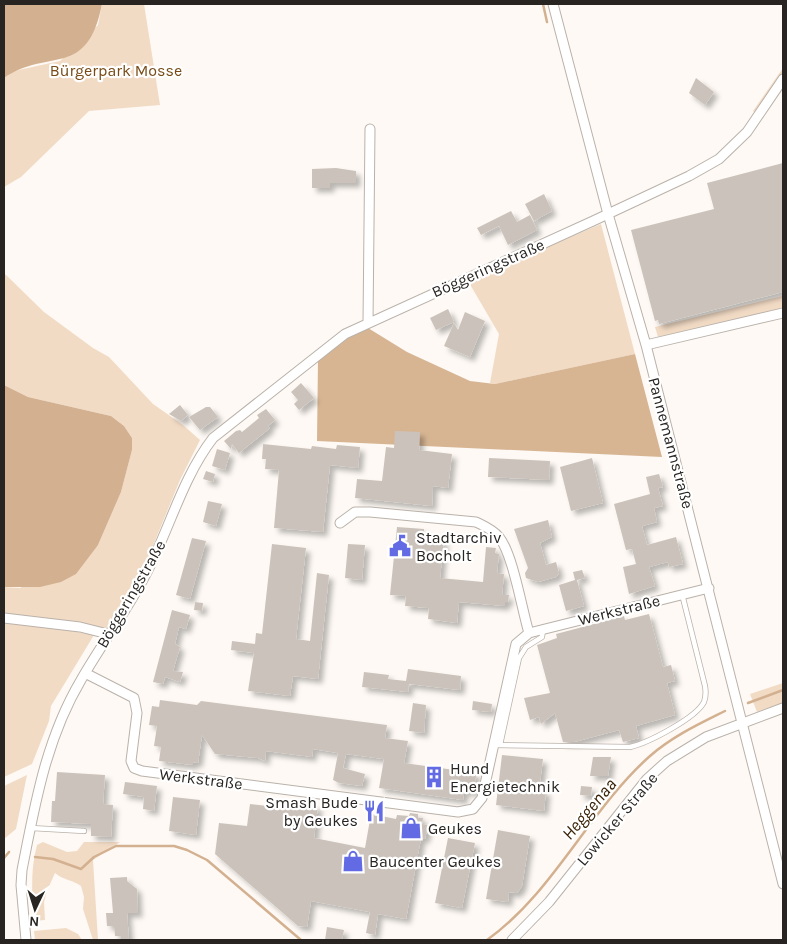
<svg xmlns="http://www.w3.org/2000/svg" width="787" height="944" font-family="Karla,sans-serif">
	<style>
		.green { fill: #f2dbc5 }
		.forest { fill: #d7b593 }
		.water { fill: #d3b190 }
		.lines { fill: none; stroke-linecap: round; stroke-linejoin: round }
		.stream { stroke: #d3b190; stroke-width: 2.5 }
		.building { fill: #cbc3bb; filter: url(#shadow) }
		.lane-casing { stroke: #bab2aa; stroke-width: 6 }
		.street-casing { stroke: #bab2aa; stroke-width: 11 }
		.lane { stroke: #fff; stroke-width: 4.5 }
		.street { stroke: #fff; stroke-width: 9 }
		.labels { text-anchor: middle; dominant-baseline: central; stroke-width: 4.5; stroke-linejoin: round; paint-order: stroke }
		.park-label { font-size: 16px; fill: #784b16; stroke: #fff }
		.street-label { font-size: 16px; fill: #272421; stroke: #fff }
		.poi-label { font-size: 16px; fill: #272421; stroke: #fff; text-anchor: start }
		.water-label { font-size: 18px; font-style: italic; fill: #3b2307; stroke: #fff }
	</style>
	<defs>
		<filter id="shadow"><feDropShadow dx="4.5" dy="4.5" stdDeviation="2.5" flood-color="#0004"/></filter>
	</defs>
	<rect width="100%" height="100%" fill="#fef9f4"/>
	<path class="green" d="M102 4H144L160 105 89 111 21 177 4 187V78L14 71 60 61 98 25Z
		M783 68V74L756 114 753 111Z
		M601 224 635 354 495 384 490 383 499 334 468 281Z
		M4 273 44 312 93 348 109 357 153 404 183 425 200 440 180 480 150 553 107 628 4 615V587L20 588 98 545 121 492 132 450V438L124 426 111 416 28 397 4 385Z
		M783 296V308L658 337 655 327Z
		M4 623 62 629 94 635 51 706 49 721 32 764 4 777Z
		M783 683V703L757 712 750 694Z
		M27 775 16 829 4 839V786Z
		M43 842 67 852 77 851 84 842H120L93 860 98 940H93L83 909 84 897 81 886C73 880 63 880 55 873L47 891 44 902 45 920 34 921C32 895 30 871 37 845Z
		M66 928 78 934 82 940H35L34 931Z"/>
	<path class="forest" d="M368 328 407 352 470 381 495 384 635 354 662 457 317 441 318 359 355 332Z"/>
	<path class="water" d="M4 4H102C87 80 49 47 4 78Z
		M4 385 28 397 111 416 124 426 132 438V450L121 492 98 545 76 574 61 582 40 587H4Z"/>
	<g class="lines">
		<path class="stream" d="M543 4 547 22
			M748 703 783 690
			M35 857 53 859 81 869 94 857 116 846H174L187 850 207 860 301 940
			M4 858 9 852
			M487 940C554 892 589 810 650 756 673 736 699 724 725 711"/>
	</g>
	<path class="building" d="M696 78 714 92 705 105 689 93Z
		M783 163V292L659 324 658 320 655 321 631 230 714 209 707 183Z
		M336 168 356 171V183H330V188H312V169Z
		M544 194 552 211 534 221 525 204Z
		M511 211 517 222 530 215 537 230 508 245 499 226 481 235 477 228Z
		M448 309 454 322 436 330 430 318Z
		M465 312 485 321 470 357 444 346 454 323 458 330Z
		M301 383 314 398 299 410 294 404 298 400 291 392Z
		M180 405 188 415 181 421 169 414Z
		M206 407H210L218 417 200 430 189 417Z
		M266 409 275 420 268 426 270 428 239 453 232 444 231 449 224 441 236 431 240 430 242 432 259 418 257 415Z
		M395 431 420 432 419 450 452 454 448 488 433 486 432 506 355 498 357 479 382 481 386 447 394 448Z
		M263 444 311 449 312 446 336 449 337 445 360 447 358 468 330 465 323 532 274 528 279 470 265 469 266 459H262Z
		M217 449 230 453 225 470 212 466Z
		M489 458 550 461 549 480 488 477Z
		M592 458 603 503 571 511 560 467Z
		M206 471 215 474 213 482 203 479Z
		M659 474 663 487 658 488 663 506 654 508 657 522 642 526 647 545 676 537 683 564 669 567 668 562 649 567 655 586 629 594 623 567 636 564 632 549 626 550 614 504 650 494 646 477Z
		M208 501 222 504 216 526 203 522Z
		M548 520 552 537 540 543 546 565 556 562 559 573 556 577 538 582 526 578 525 573 528 568 514 529Z
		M397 527 424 529V538L444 540 440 578 483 582 486 547 496 548 495 553 499 554 497 573 504 574 502 595H509L508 602H505V606L459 602 457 623 428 619 429 608 405 606 406 596 390 595Z
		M192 538 206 541 190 599 176 595Z
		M272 544 306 548 296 639 310 641 317 573 329 575 318 679 293 676 290 696 248 691 254 653 231 650 232 641 255 644 256 633 262 634Z
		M348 544 365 545 362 580 345 578Z
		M582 570 585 578 577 580 584 606 566 611 559 585 575 580 573 572Z
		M195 602 203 603 202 611 194 610Z
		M172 610 190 615 186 629 179 627 175 644 180 647 173 671 183 672 180 682 165 677 163 684 153 682Z
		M649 614 663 667 671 665 675 681 667 683 675 715 636 726 639 738 623 742 619 730 574 742H563L555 713 541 724 539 717 530 720 524 698 550 693 537 645 557 638 556 634 624 616 625 620Z
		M408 669 461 676 460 690 409 684 408 692 362 687 364 672 389 675 388 679 406 681Z
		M160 700 197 705 201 701 387 725 385 738 408 741 404 763 476 773 475 792 464 791 463 800 379 788 384 759 346 754 343 768 365 774 362 786 339 783 333 780 338 753 313 749 312 757 266 751 265 761 258 758 215 754 202 735 198 763 193 762V765L159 761 161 747 154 746 157 726 149 725 152 706 159 707Z
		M473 701 492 704 491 712 472 710Z
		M413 703 426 705 424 733 409 731Z
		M502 755 543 759 539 790 546 791 544 811 496 805Z
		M593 757H611L608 776H590Z
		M57 772 105 775 103 804 113 805 111 837 91 836V824L51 822 52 801H55Z
		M125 782 157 786 154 811 143 809 144 797 123 794Z
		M581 786 592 787 591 796 580 795Z
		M173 797 200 800 196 835 169 831Z
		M277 800 318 806 314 838 365 848 371 814 396 819 397 815 409 816 410 813 418 814V818H423L422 824 428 825 425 839 421 838 406 919 378 914 375 935 366 933 370 912 311 901 307 927 298 926 215 854 219 823 247 826 250 804 276 807Z
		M498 830 530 836 522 886 517 893 509 892 508 902 486 899Z
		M448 838 475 843 462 908 435 903Z
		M127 877V881L137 889 138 913H127L129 940H121V936H115L114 926H107L106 913H113L110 878Z
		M327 927 344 930 342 940H325Z"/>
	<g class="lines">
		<g class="lane-casing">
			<path id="lane" d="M493 745 630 747C648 743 696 718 704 702 706 697 706 692 705 686L682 594
				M500 745 519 658 526 647 542 637 543 629
				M31 828 84 831"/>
		</g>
		<g class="street-casing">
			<path id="street" d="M553 4 608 214 646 345 783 884
				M368 323 370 129
				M646 345 783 313
				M4 618 80 627 108 634
				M529 633 709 588
				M85 673 134 698 137 713 131 761 134 768 142 771 458 812 473 809 482 798 516 644 529 633C522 610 513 554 499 537 492 529 484 526 476 522L370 512H355L340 523
				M26 940 21 885 22 870C35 804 46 739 81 680 102 643 129 608 148 570 170 527 183 477 213 438L345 334 593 221 689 176 719 159 747 132 783 79
				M512 940 549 902 647 779 667 761 706 737 783 708"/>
		</g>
		<use href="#lane" class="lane"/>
		<use href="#street" class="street"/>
	</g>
	<defs>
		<g id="civic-bare" transform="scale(1.725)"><path d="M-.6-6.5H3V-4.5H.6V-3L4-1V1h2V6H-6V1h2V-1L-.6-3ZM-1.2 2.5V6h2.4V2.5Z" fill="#626be3" stroke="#fff" stroke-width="2.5" paint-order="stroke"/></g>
		<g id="building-bare" transform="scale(1.725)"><path d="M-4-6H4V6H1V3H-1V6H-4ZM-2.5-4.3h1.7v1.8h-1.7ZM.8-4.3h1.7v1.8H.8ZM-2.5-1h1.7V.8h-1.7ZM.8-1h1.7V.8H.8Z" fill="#626be3" stroke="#fff" stroke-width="2.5" paint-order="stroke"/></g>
		<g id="restaurant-bare" transform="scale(1.725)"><path d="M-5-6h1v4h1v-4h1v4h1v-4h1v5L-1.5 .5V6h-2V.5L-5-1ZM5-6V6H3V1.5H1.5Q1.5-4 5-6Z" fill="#626be3" stroke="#fff" stroke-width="2.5" paint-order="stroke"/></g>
		<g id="shop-bare" transform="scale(1.725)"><path d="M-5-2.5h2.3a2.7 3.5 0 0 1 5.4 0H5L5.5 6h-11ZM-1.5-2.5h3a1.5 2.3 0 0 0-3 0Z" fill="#626be3" stroke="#fff" stroke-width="2.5" paint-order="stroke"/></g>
	</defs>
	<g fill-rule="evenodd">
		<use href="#civic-bare" x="400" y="546"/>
		<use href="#building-bare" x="434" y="777"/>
		<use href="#restaurant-bare" x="374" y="811"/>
		<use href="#shop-bare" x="411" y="828"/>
		<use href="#shop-bare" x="353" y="861"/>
	</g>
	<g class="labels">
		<g class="park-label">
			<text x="116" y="70">Bürgerpark Mosse</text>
		</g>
		<g class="street-label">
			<text transform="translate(488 268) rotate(-24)">Böggeringstraße</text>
			<text transform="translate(671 443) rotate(75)">Pannemannstraße</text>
			<text transform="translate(131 594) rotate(-60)">Böggeringstraße</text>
			<text transform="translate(619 610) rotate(-14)">Werkstraße</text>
			<text transform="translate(201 779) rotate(7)">Werkstraße</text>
			<text transform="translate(617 819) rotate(-50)">Lowicker Straße</text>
		</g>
		<g class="poi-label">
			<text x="416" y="537">Stadtarchiv<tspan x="416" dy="18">Bocholt</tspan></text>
			<text x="450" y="768">Hund<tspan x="450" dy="18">Energietechnik</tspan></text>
			<text x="358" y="802" text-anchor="end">Smash Bude<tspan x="358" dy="18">by Geukes</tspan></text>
			<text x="428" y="828">Geukes</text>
			<text x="369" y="861">Baucenter Geukes</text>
		</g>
		<g class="water-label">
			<text transform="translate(589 809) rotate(-50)">Heggenaa</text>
		</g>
	</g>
	<rect width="787" height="944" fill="none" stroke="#272421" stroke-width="10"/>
	<g transform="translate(35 909) rotate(184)" stroke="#ffffff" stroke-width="4" paint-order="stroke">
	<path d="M0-4L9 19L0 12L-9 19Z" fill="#272421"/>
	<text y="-8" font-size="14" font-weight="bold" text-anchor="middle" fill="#272421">N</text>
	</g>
</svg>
